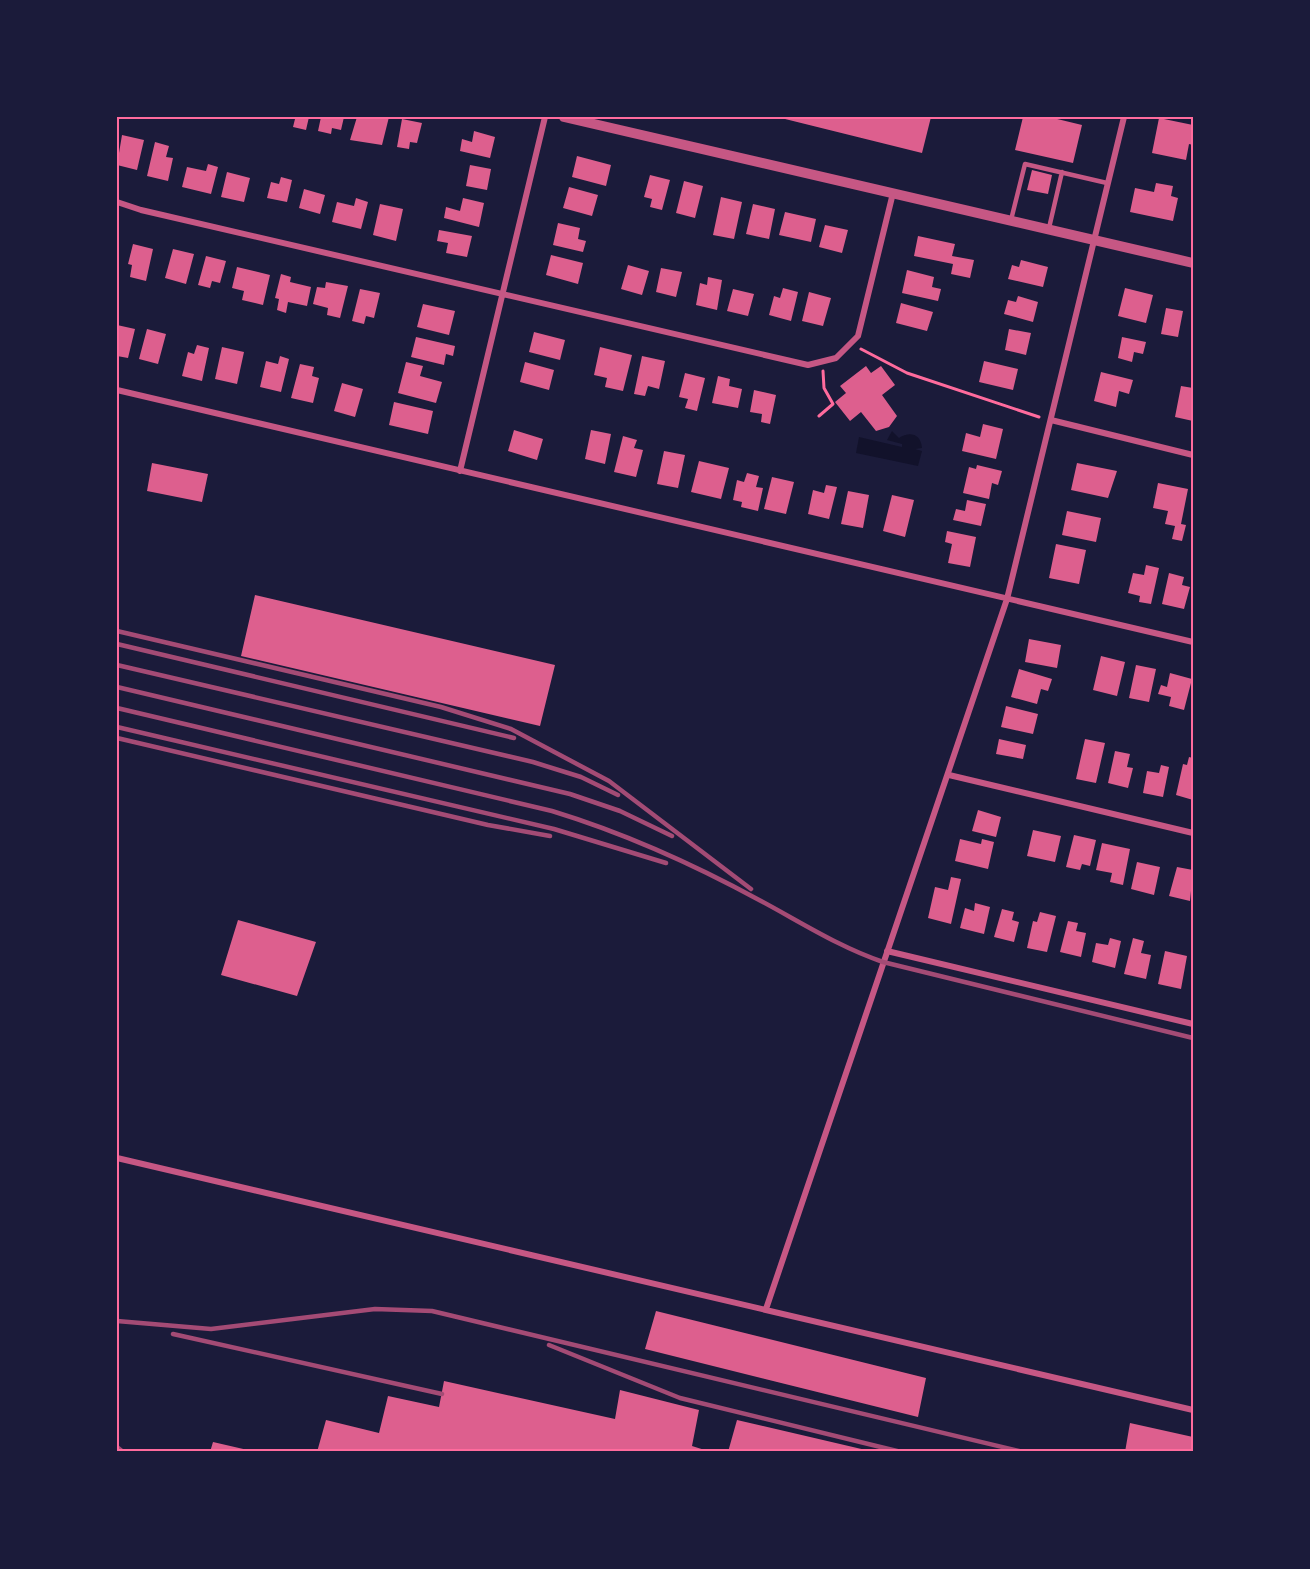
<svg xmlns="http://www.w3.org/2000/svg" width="1310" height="1569" font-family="Georgia,serif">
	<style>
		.water { fill: #12122b }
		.building { fill: #dd5f8e }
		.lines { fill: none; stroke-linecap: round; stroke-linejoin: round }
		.path { stroke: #ff6b9d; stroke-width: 3 }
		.service { stroke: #c65784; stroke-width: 4.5 }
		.minor { stroke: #c65784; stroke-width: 6 }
		.tertiary { stroke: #c65784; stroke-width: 10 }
		.rail { stroke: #a44b75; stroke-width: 4.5 }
		.neatline { fill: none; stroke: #ff6b9d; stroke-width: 2 }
	</style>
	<rect width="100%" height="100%" fill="#1b1b3a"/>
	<path class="water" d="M892 431 899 438C910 431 921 434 922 448L915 449 922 451 918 466 856 453 859 437 902 447V444L887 440Z"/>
	<path class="building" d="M290 117H309L306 130 293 127 295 119Z
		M321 117H344L341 130 332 128 331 134 318 131Z
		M357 117H389L382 145 350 140Z
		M777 117H931L922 153Z
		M1023 117H1049L1082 125 1073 163 1015 150Z
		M1159 118 1193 125V145L1189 144 1186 160 1152 153Z
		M402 119 422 123 417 143 410 142 409 149 397 147Z
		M474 131 495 137 490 158 460 151 462 139 472 142Z
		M122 135 144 140 137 170 117 165Z
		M155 142 169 146 166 157 173 158 168 181 147 176Z
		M577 156 611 165 606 186 572 177Z
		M208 164 218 167 211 194 182 187 187 167 206 171Z
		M470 165 491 169 487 190 466 186Z
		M1032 170 1052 175 1048 194 1027 190Z
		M227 172 250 178 244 202 221 197Z
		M650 175 670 180 662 210 650 207 652 199 644 197Z
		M281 177 292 180 287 202 267 198 271 182 279 184Z
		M684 181 703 186 695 218 676 213Z
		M1156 183 1173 186 1171 196 1178 198 1173 221 1130 212 1135 188 1154 192Z
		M569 187 598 195 592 216 563 208Z
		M304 189 325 195 320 214 299 208Z
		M721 197 742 202 734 239 713 235Z
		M356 198 368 202 361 229 332 222 337 202 354 206Z
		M463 198 484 203 479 227 444 218 446 207 460 211Z
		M380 204 403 209 396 241 373 235Z
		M753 204 775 209 769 239 746 234Z
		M785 212 816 219 811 242 779 235Z
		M558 223 580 228 578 239 586 241 583 252 553 245Z
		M825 225 848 230 842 253 819 247Z
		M439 230 472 236 467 257 446 253 448 243 437 241Z
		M918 236 955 244 952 256 974 260 970 278 951 274 953 264 914 256Z
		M133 244 153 249 146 281 130 277 132 265 128 264Z
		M173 249 194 254 186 284 165 278Z
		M551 255 583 263 578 284 546 275Z
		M206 256 226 261 220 283 212 281 210 288 198 285Z
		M1021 260 1048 267 1043 287 1008 279 1012 265 1019 267Z
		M628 265 649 271 642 295 621 289Z
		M237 267 270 275 263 305 242 300 244 291 232 288Z
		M661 268 682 272 676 297 656 292Z
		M907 270 934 277 932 287 941 289 938 301 902 293Z
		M281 274 291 277 290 282 311 287 307 306 288 302 286 313 277 310 279 299 275 298Z
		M708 277 722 280 717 310 696 305 700 283 707 285Z
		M326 282 348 286 340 318 327 315 328 308 313 304 317 287 325 288Z
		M783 288 798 292 791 321 769 315 774 296 780 298Z
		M1125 288 1153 295 1146 323 1118 316Z
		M360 289 380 293 374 318 366 316 364 324 352 321Z
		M733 289 754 294 748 316 727 311Z
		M809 292 831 298 823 326 802 321Z
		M1018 296 1038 302 1033 322 1004 314 1008 300 1016 302Z
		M901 303 933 312 927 331 896 323Z
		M423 304 455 311 449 335 417 327Z
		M1166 308 1183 311 1178 337 1161 334Z
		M117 325 135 329 128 358 117 356Z
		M147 329 166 334 158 364 139 359Z
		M1009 329 1031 333 1026 355 1005 350Z
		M534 332 565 340 560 360 529 352Z
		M416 337 455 346 453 356 446 354 444 365 411 357Z
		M1122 337 1146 342 1143 354 1134 352 1132 362 1118 358Z
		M197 345 209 348 202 381 182 376 188 352 194 354Z
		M222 347 244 352 237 384 215 379Z
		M600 347 632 355 623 391 605 387 607 378 594 375Z
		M280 356 289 359 281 392 260 387 266 361 278 364Z
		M642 356 665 361 659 389 648 386 645 396 634 394Z
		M984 361 1018 369 1013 390 979 382Z
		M406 362 423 366 420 376 442 382 436 403 398 393Z
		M525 362 554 370 549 390 520 382Z
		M300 364 314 367 312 376 319 378 313 403 291 398Z
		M866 366 871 373 881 366 895 385 882 395 897 416 889 427 876 431 861 412 850 421 835 402 846 393 840 386Z
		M1101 372 1133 380 1129 394 1119 391 1116 407 1094 401Z
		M685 373 705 378 697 411 685 408 688 399 679 397Z
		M718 376 730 379 729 386 742 389 738 408 712 403Z
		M342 383 363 389 355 417 334 411Z
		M1181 386 1193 388V421L1175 417Z
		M754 390 776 395 770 424 761 422 762 414 750 412Z
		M394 402 433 411 428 434 389 425Z
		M983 424 1003 429 996 459 962 451 966 433 980 437Z
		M514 430 543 439 537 460 508 451Z
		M591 430 611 434 605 464 585 459Z
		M623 436 637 440 634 448 643 450 636 477 614 472Z
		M664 451 685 455 678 488 657 484Z
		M699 461 729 468 721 499 691 492Z
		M152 463 208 474 202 502 147 491Z
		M1077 463 1117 471 1108 498 1071 490Z
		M977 465 1002 471 998 485 992 483 989 499 963 493 969 467 976 469Z
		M747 473 759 476 756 487 763 488 758 511 741 507 742 502 733 500 737 480 744 482Z
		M772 477 794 482 786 514 764 509Z
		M1158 483 1188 489 1181 524 1186 525 1182 541 1172 539 1175 526 1165 524 1168 511 1153 508Z
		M826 485 837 487 829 519 808 514 813 490 824 493Z
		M848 491 869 495 863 528 841 524Z
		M892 495 914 500 905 537 883 531Z
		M967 500 986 504 981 526 953 520 956 509 965 511Z
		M1067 511 1101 518 1096 542 1062 535Z
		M947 531 976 537 970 567 948 563 952 544 945 542Z
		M1056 544 1086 550 1079 584 1049 578Z
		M1146 565 1159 568 1151 604 1139 602 1140 596 1128 593 1133 573 1144 575Z
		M1169 573 1184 577 1182 585 1190 587 1184 609 1162 604Z
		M255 595 555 665 540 726 241 656Z
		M1029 639 1061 645 1057 668 1025 662Z
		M1101 656 1125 662 1117 696 1093 690Z
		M1136 665 1156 669 1149 702 1129 698Z
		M1019 669 1052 679 1048 691 1041 689 1037 704 1011 697Z
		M1170 673 1192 679 1184 710 1169 706 1171 697 1158 694 1161 685 1167 687Z
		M1006 706 1038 714 1033 734 1001 727Z
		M999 739 1026 745 1023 759 996 754Z
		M1085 739 1105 743 1096 783 1076 779Z
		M1115 751 1130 754 1127 767 1133 768 1128 788 1108 783Z
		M1189 757 1193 758V800L1176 795 1183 764 1187 765Z
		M1161 765 1169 767 1163 797 1143 793 1147 771 1159 773Z
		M978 810 1001 817 996 837 972 831Z
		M1033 830 1061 836 1055 862 1027 856Z
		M1074 835 1096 840 1090 866 1082 864 1080 870 1066 867Z
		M960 839 981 844 982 839 994 842 988 869 955 861Z
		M1102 843 1130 849 1123 885 1110 882 1112 873 1096 870Z
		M1137 862 1160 867 1154 895 1131 889Z
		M1177 867 1193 870 1190 901 1169 896Z
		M951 877 961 879 951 924 928 918 935 887 948 890Z
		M975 903 990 907 984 934 960 928 965 908 974 911Z
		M1002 909 1014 912 1012 920 1019 922 1014 942 994 937Z
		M1040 912 1056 916 1047 952 1027 948 1033 921 1037 922Z
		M238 920 316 942 297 996 221 975Z
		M1068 921 1078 923 1076 931 1086 933 1081 957 1060 952Z
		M1110 938 1121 941 1115 968 1092 962 1096 943 1108 945Z
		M1133 938 1144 941 1141 953 1151 955 1146 979 1124 974Z
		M1165 951 1187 956 1181 989 1158 984Z
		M656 1311 926 1378 918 1417 645 1349Z
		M444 1381 615 1419 620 1390 699 1410 692 1446 711 1452H317L326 1420 379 1433 388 1396 439 1407Z
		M737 1420 870 1451V1452H728Z
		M1130 1423 1193 1437V1452H1125Z
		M213 1442 252 1451V1452H210Z"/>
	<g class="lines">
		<path class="path" d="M861 349 907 373 1039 417
			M819 416 833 404 824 388 823 371"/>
		<path class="service" d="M1011 220 1025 164 1107 183
			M1049 228 1062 172"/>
		<path class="minor" d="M117 202 141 210 808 365 836 358 858 336 893 193
			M117 390 1193 642
			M1051 420 1193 455
			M460 471 545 117
			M949 775 1193 833
			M887 951 1193 1024
			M117 1158 1193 1410
			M766 1309 1007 599 1124 117"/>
		<path class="tertiary" d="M564 117 1193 263"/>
		<path class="rail" d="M117 631 441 707 511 729 609 781 751 889
			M117 644 514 738
			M117 665 533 762 581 777 618 795
			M117 687 570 794 620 811 672 836
			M117 708 552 811C624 833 695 865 761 901 802 923 839 947 883 962L1193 1038
			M117 727 554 829 666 863
			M117 738 488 825 550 836
			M117 1321 211 1329 375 1309 432 1311 1023 1452
			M173 1334 442 1394
			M549 1345 680 1398 901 1452
			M117 1447 123 1452"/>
	</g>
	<rect width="1310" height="1569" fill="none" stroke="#1b1b3a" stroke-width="237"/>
	<rect x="118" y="118" width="1074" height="1332" class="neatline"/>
</svg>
